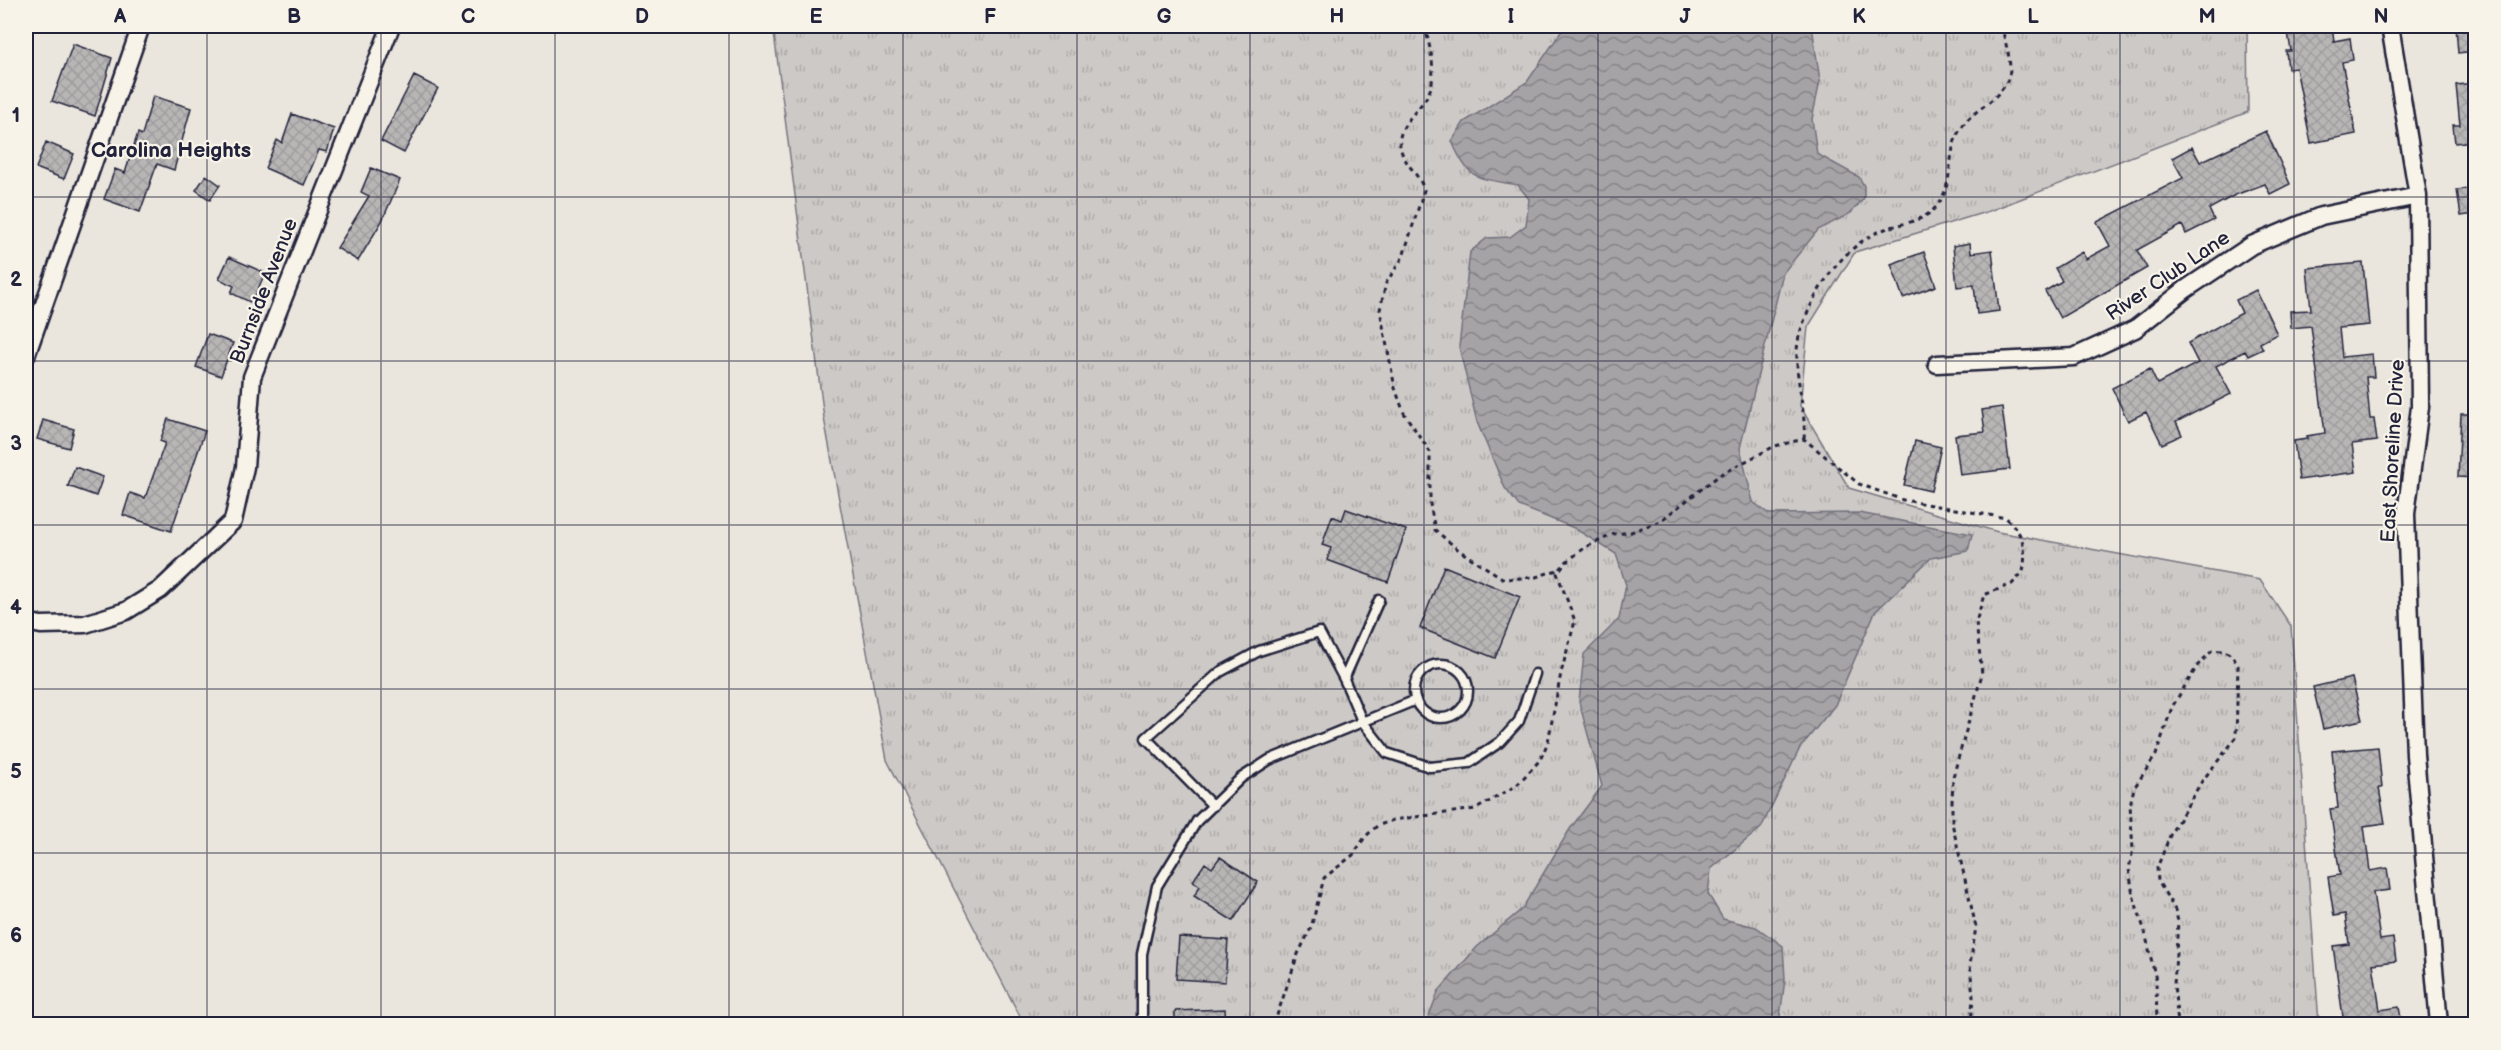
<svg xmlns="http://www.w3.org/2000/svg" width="2501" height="1050" font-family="'Balsamiq Sans',sans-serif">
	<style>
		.grass { fill: url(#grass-tufts); stroke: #787680; stroke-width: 1.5 }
		.water { fill: url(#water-waves); stroke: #716f7b; stroke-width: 1.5 }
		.building { fill: url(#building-cross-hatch); stroke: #22223b; stroke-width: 1.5 }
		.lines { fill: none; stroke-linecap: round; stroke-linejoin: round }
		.lane-casing { stroke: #22223b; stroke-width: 13 }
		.street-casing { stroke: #22223b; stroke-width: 21 }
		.path { stroke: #22223b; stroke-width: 3; stroke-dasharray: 4.5 4.5; stroke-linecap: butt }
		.lane { stroke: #f7f3e8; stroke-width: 8 }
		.street { stroke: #f7f3e8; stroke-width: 16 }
		.grid { fill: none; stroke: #22223b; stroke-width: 1.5; stroke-opacity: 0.55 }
		.labels { text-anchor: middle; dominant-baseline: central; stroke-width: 4.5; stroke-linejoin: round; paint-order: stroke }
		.street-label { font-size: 20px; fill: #22223b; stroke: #f7f3e8 }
		.neighbourhood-label { font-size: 21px; font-weight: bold; fill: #22223b; stroke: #f7f3e8 }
		.neatline { fill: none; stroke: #22223b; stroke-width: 2 }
		.grid-label { font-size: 20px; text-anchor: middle; font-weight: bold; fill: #22223b }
	</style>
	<defs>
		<pattern id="grass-tufts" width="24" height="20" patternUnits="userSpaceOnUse" patternTransform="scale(1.5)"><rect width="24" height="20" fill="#cdc9c6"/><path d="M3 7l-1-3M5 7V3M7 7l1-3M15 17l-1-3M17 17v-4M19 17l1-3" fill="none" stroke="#b0acab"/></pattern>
		<pattern id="water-waves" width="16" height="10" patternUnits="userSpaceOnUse" patternTransform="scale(1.5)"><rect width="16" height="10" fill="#a6a3a6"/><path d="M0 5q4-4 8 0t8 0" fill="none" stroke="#878488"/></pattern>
		<pattern id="building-cross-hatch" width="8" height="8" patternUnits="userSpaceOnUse" patternTransform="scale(1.5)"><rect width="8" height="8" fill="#b8b6b5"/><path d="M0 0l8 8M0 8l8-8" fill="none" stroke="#9e9c9d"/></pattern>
	</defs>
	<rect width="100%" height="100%" fill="#eae6de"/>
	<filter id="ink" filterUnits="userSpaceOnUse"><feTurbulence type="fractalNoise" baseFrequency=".0167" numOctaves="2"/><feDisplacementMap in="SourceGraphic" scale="12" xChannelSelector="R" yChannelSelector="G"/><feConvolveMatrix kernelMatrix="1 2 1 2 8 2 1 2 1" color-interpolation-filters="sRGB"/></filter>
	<g filter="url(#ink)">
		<path class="grass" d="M773 26H2247L2248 112 1989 211 1855 252 1808 327 1800 406 1849 488 1998 532 2260 580 2291 626 2319 1024H1024L887 760 824 418Z"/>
		<path class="water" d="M1565 26H1812L1820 81 1812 119 1817 154 1859 177 1864 186V198L1851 213 1818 230 1783 273 1740 448 1753 502 1769 514 1859 513 1972 534 1968 551 1931 558 1875 612 1835 705 1800 748 1761 828 1711 869 1708 894 1723 919 1756 927 1783 946 1785 979 1779 1024H1426L1438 992 1477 947 1522 909 1570 829 1602 786 1579 702 1584 654 1619 619 1626 585 1616 554 1574 528 1519 506 1505 488 1477 422 1459 347 1470 252 1487 238 1510 237 1526 225 1529 199 1518 185C1478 178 1468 181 1452 141L1464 122 1527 82Z"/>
		<path class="building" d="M2287 26H2332L2334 41 2350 38 2353 60 2342 62 2356 134 2311 143 2296 68 2288 69 2286 51H2291Z
			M2456 26H2475V51L2458 53Z
			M73 44 112 58 95 116 52 101Z
			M414 76 438 88 404 153 381 141Z
			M2475 83V141L2455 143 2453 125H2460L2456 85Z
			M153 96 191 108 174 170 157 164 140 212 104 199 115 169 125 173 138 133 142 135Z
			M292 114 334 129 327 152 319 150 304 185 265 168 277 140 282 143Z
			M2266 131 2290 184 2270 194 2265 184 2235 195 2209 209 2214 220 2186 234 2182 225 2137 250 2147 268 2060 318 2045 291 2062 281 2055 268 2082 252 2086 259 2110 246 2097 222 2183 178 2172 158 2192 147 2200 162Z
			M46 142 74 154 64 179 36 168Z
			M371 168 400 180 382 221 358 261 337 248 369 196 361 192Z
			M206 175 220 185 210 200 196 190Z
			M2475 188V214L2461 216 2457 190Z
			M1970 243 1971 253 1992 250 1999 311 1977 314 1974 285 1957 287 1953 246Z
			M1924 252 1936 286 1903 298 1891 264Z
			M229 257 265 273 252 303 231 293 234 286 219 279Z
			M2363 263 2369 325 2339 328 2342 357 2372 354 2374 377H2366L2370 419H2374L2377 441 2352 444 2356 472 2299 480 2294 441 2307 439V436L2325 433 2311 326 2291 328 2290 311 2311 310 2307 268Z
			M2256 290 2277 334 2260 343 2263 349 2248 356 2245 351 2216 366 2231 394 2176 422 2182 435 2162 444 2146 412 2128 421 2112 388 2150 369 2157 384 2198 363 2188 343 2242 313 2236 300Z
			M208 334 233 343 221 376 196 367Z
			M2002 407 2010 469 1960 475 1955 435 1985 432 1982 410Z
			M2461 414H2475V478L2458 477Z
			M168 419 205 431 171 531 123 515 130 493 145 498 165 443 160 441Z
			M43 420 74 429 69 448 37 439Z
			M1915 441 1941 447 1931 491 1904 485Z
			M75 467 103 477 96 496 68 486Z
			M1346 509 1406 530 1388 582 1327 560 1331 548 1322 545 1332 516 1342 520Z
			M1444 566 1520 597 1495 658 1420 628Z
			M2352 678 2362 720 2323 729 2313 687Z
			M2378 747 2382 788H2379L2385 823 2364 826 2370 871 2387 868 2390 890 2373 892 2380 940 2393 938 2396 961 2373 964 2380 1010 2399 1007 2402 1024H2344L2333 946 2349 944 2345 914 2334 916 2328 877 2340 875 2330 809 2338 808 2332 751Z
			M1220 857 1258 882 1233 921 1194 896 1200 886 1193 881 1205 863 1212 868Z
			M1179 937 1228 940 1225 982 1176 979Z
			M1225 1009 1226 1024H1175V1011Z"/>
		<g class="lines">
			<g class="lane-casing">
				<path id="lane" d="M1414 691a27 27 0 1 1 54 0a27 27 0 1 1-54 0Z
					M1344 679 1379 600
					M1213 806 1146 738 1220 672 1259 651 1319 632 1344 679 1362 721 1387 753 1430 767 1469 763 1500 742 1519 721 1535 674
					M1142 1024V954L1157 886 1197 821 1241 778 1269 760 1416 700"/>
			</g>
			<g class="street-casing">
				<path id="street" d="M2390 26 2418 196 2420 407 2406 514 2415 755 2439 1024
					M26 356 141 26
					M1937 364 2074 357 2135 329 2186 289 2252 245 2321 216 2418 196
					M26 622 41 625 85 624 126 611 160 590 233 521 245 467 252 377 391 26"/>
			</g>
			<path class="path" d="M1425 26C1429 46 1437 69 1430 90 1423 110 1393 125 1401 150 1405 165 1420 175 1424 190L1403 257 1386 283 1380 310 1395 388 1404 413 1430 452V504L1435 530 1460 551 1504 579 1536 577 1557 570
				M1804 439C1807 402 1788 364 1802 327 1816 287 1845 244 1885 229 1902 223 1923 222 1935 208 1956 185 1945 152 1961 128 1973 109 1999 101 2008 79 2014 64 2004 42 2002 26
				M1274 1024 1298 954 1311 928 1324 878 1353 855 1365 837 1377 826 1393 820 1476 809 1516 786 1540 760 1548 742 1561 673 1575 621 1557 573 1566 562 1586 547 1614 534 1631 532 1660 521 1721 474 1775 446 1804 439 1859 484 1903 500 2006 518C2024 534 2027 549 2023 572L2012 584 1984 595 1976 622 1982 674 1953 777 1952 802V823L1976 927 1970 965 1973 997 1971 1024
				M2157 1024 2156 980 2145 932 2133 895 2129 869 2133 849 2130 805 2134 788 2156 755 2172 707 2198 665 2212 651C2226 650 2231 652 2238 666L2236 738 2202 781 2171 833 2157 868 2158 881 2175 910 2178 921 2174 985 2178 1024"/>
			<use href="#lane" class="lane"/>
			<use href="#street" class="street"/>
		</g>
	</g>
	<path class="grid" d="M207 26V1024M381 26V1024M555 26V1024M729 26V1024M903 26V1024M1077 26V1024M1250 26V1024M1424 26V1024M1598 26V1024M1772 26V1024M1946 26V1024M2120 26V1024M2294 26V1024M26 197H2476M26 361H2476M26 525H2476M26 689H2476M26 853H2476"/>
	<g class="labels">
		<g class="street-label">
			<text transform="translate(2168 276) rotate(-34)">River Club Lane</text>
			<text transform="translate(264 291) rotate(-69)">Burnside Avenue</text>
			<text transform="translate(2393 451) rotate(-87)">East Shoreline Drive</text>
		</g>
		<g class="neighbourhood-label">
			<text x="171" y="150">Carolina Heights</text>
		</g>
	</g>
	<rect width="2501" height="1050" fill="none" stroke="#f7f3e8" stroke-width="66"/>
	<rect x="33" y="33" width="2435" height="984" class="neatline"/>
	<g class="grid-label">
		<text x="120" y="23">A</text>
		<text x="294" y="23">B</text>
		<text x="468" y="23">C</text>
		<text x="642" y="23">D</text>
		<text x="816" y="23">E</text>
		<text x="990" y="23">F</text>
		<text x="1164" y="23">G</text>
		<text x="1337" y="23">H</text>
		<text x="1511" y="23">I</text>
		<text x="1685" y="23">J</text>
		<text x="1859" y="23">K</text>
		<text x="2033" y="23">L</text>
		<text x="2207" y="23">M</text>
		<text x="2381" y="23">N</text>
		<text x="16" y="122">1</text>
		<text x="16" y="286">2</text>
		<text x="16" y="450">3</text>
		<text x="16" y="614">4</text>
		<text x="16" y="778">5</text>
		<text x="16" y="942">6</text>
	</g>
</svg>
